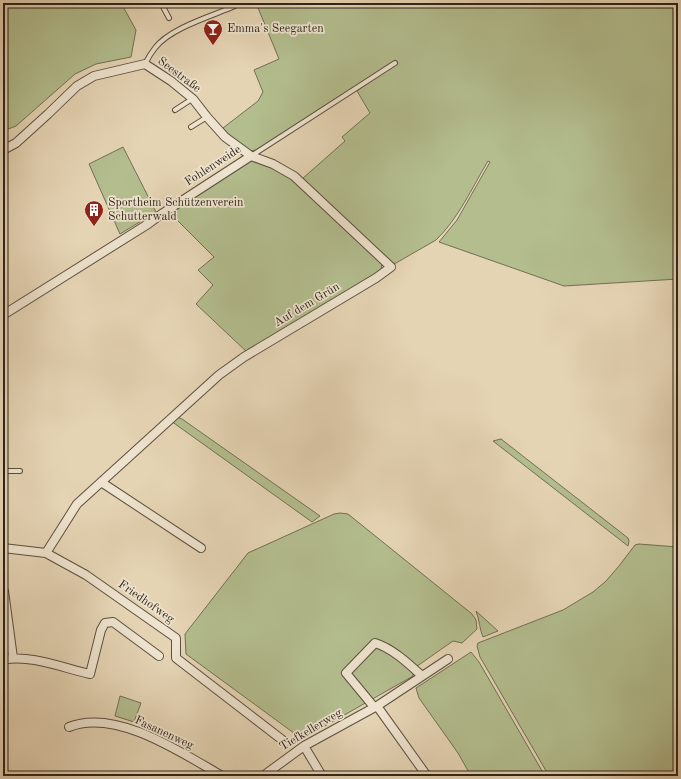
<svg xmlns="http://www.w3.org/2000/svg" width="681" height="779" font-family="'Old Standard TT',serif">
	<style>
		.green { fill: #b3bd8e; stroke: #717054 }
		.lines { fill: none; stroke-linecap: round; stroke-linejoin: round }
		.service-casing { stroke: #5c4f40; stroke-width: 6 }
		.minor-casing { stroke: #5c4f40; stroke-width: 10 }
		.service { stroke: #eee3ce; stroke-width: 4 }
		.minor { stroke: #eee3ce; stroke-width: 8 }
		.labels { text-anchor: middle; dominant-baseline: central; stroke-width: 3.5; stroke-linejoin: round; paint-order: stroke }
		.poi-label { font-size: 12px; fill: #2f2319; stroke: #eee3ce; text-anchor: start }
		.street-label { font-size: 12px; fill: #2f2319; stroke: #eee3ce }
	</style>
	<rect width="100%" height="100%" fill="#e5d4b4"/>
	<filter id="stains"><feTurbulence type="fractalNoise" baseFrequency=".005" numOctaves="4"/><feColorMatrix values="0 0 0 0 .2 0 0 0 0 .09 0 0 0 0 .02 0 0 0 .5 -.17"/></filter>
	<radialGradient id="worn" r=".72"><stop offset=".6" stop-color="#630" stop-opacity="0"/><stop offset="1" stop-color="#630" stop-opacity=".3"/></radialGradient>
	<path class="green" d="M3 3H121L136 30 131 57 96 64 75 74 16 126 3 131Z
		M256 3H368L369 5V3H678V279L564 286 439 242 457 220 490 162 488 161C472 188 458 219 436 240L396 263 393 264 302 179 345 141 342 137 370 113 357 91 392 66 391 63 256 150 250 151 233 140 223 128 258 101 263 92 254 70 279 59Z
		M123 147 156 212 120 234 89 164Z
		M252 159 270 166 292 178 382 263 381 270 378 274 248 353 196 304 213 285 198 270 214 257 169 212Z
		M177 417 182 419 320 516 312 522 171 421Z
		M501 439 628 538 629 541 628 546 493 441Z
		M340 513 348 514 472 614 476 620 477 629 462 643 453 641 413 669V676L302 739 186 654 185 634 248 553 334 514Z
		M639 544 678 547V776H549L480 657 477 646 478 643 563 610 593 592 606 581 619 566 635 545Z
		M476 611 498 631 483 637C479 628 480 621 476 611Z
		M471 652 479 662 545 776H471L458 753 419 698 416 688Z
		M120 696 141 703 134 722 115 716Z"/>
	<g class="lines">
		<g class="service-casing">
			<path id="service" d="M161 3 169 18
				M145 64C148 58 151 53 155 48 170 28 212 16 235 6
				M175 110 192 99
				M191 127 207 117
				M251 156 395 63
				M3 471H20"/>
		</g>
		<g class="minor-casing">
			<path id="minor" d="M3 150 16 143 48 114 77 86 94 76 145 64 171 81 193 99 207 117 225 137 251 156 273 164 294 176 391 267 376 278 244 357 219 375 77 504 46 553
				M3 315 148 224 163 213 251 156
				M101 482 201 548
				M3 548 46 553 86 575 176 638V658L285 742
				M4 591 13 658
				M3 660C30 654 63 668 90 674L101 630 105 623 113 622 159 656
				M377 706 427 776
				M374 707 346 673 375 643C392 648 409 664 422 676
				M69 727C116 708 182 753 222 776
				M304 746 322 776
				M263 776 304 746 377 706 448 659"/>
		</g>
		<use href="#service" class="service"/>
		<use href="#minor" class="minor"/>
	</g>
	<defs>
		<g id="bar-pin" transform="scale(1)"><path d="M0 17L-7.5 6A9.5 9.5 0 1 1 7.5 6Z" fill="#8f2418" stroke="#eee3ce"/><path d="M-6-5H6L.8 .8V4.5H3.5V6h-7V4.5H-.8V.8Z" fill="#fff"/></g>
		<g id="building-pin" transform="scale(1)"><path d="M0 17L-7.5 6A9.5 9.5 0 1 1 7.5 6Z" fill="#8f2418" stroke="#eee3ce"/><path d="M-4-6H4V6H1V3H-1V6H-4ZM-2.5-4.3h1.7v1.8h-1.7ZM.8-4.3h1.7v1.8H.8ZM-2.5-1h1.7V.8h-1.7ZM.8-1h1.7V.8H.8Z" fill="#fff"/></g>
	</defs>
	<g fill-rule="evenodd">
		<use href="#bar-pin" x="213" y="29"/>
		<use href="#building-pin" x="94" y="210"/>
	</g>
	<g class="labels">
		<g class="poi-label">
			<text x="227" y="29">Emma's Seegarten</text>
			<text x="108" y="203">Sportheim Schützenverein<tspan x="108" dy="14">Schutterwald</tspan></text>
		</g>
		<g class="street-label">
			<text transform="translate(179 75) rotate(37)">Seestraße</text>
			<text transform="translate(213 166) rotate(-33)">Fohlenweide</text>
			<text transform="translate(307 305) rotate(-31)">Auf dem Grün</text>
			<text transform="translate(146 602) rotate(35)">Friedhofweg</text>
			<text transform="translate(311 730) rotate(-31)">Tiefkellerweg</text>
			<text transform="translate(164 733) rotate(25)">Fasanenweg</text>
		</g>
	</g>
	<rect width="681" height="779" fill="none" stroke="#e5d4b4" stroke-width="16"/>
	<rect x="4" y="4" width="673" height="771" fill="none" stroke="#2f2319" stroke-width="2"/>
	<rect x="8" y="8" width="665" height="763" fill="none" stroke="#2f2319"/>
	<rect width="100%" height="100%" filter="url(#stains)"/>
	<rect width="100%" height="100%" fill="url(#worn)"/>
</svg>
